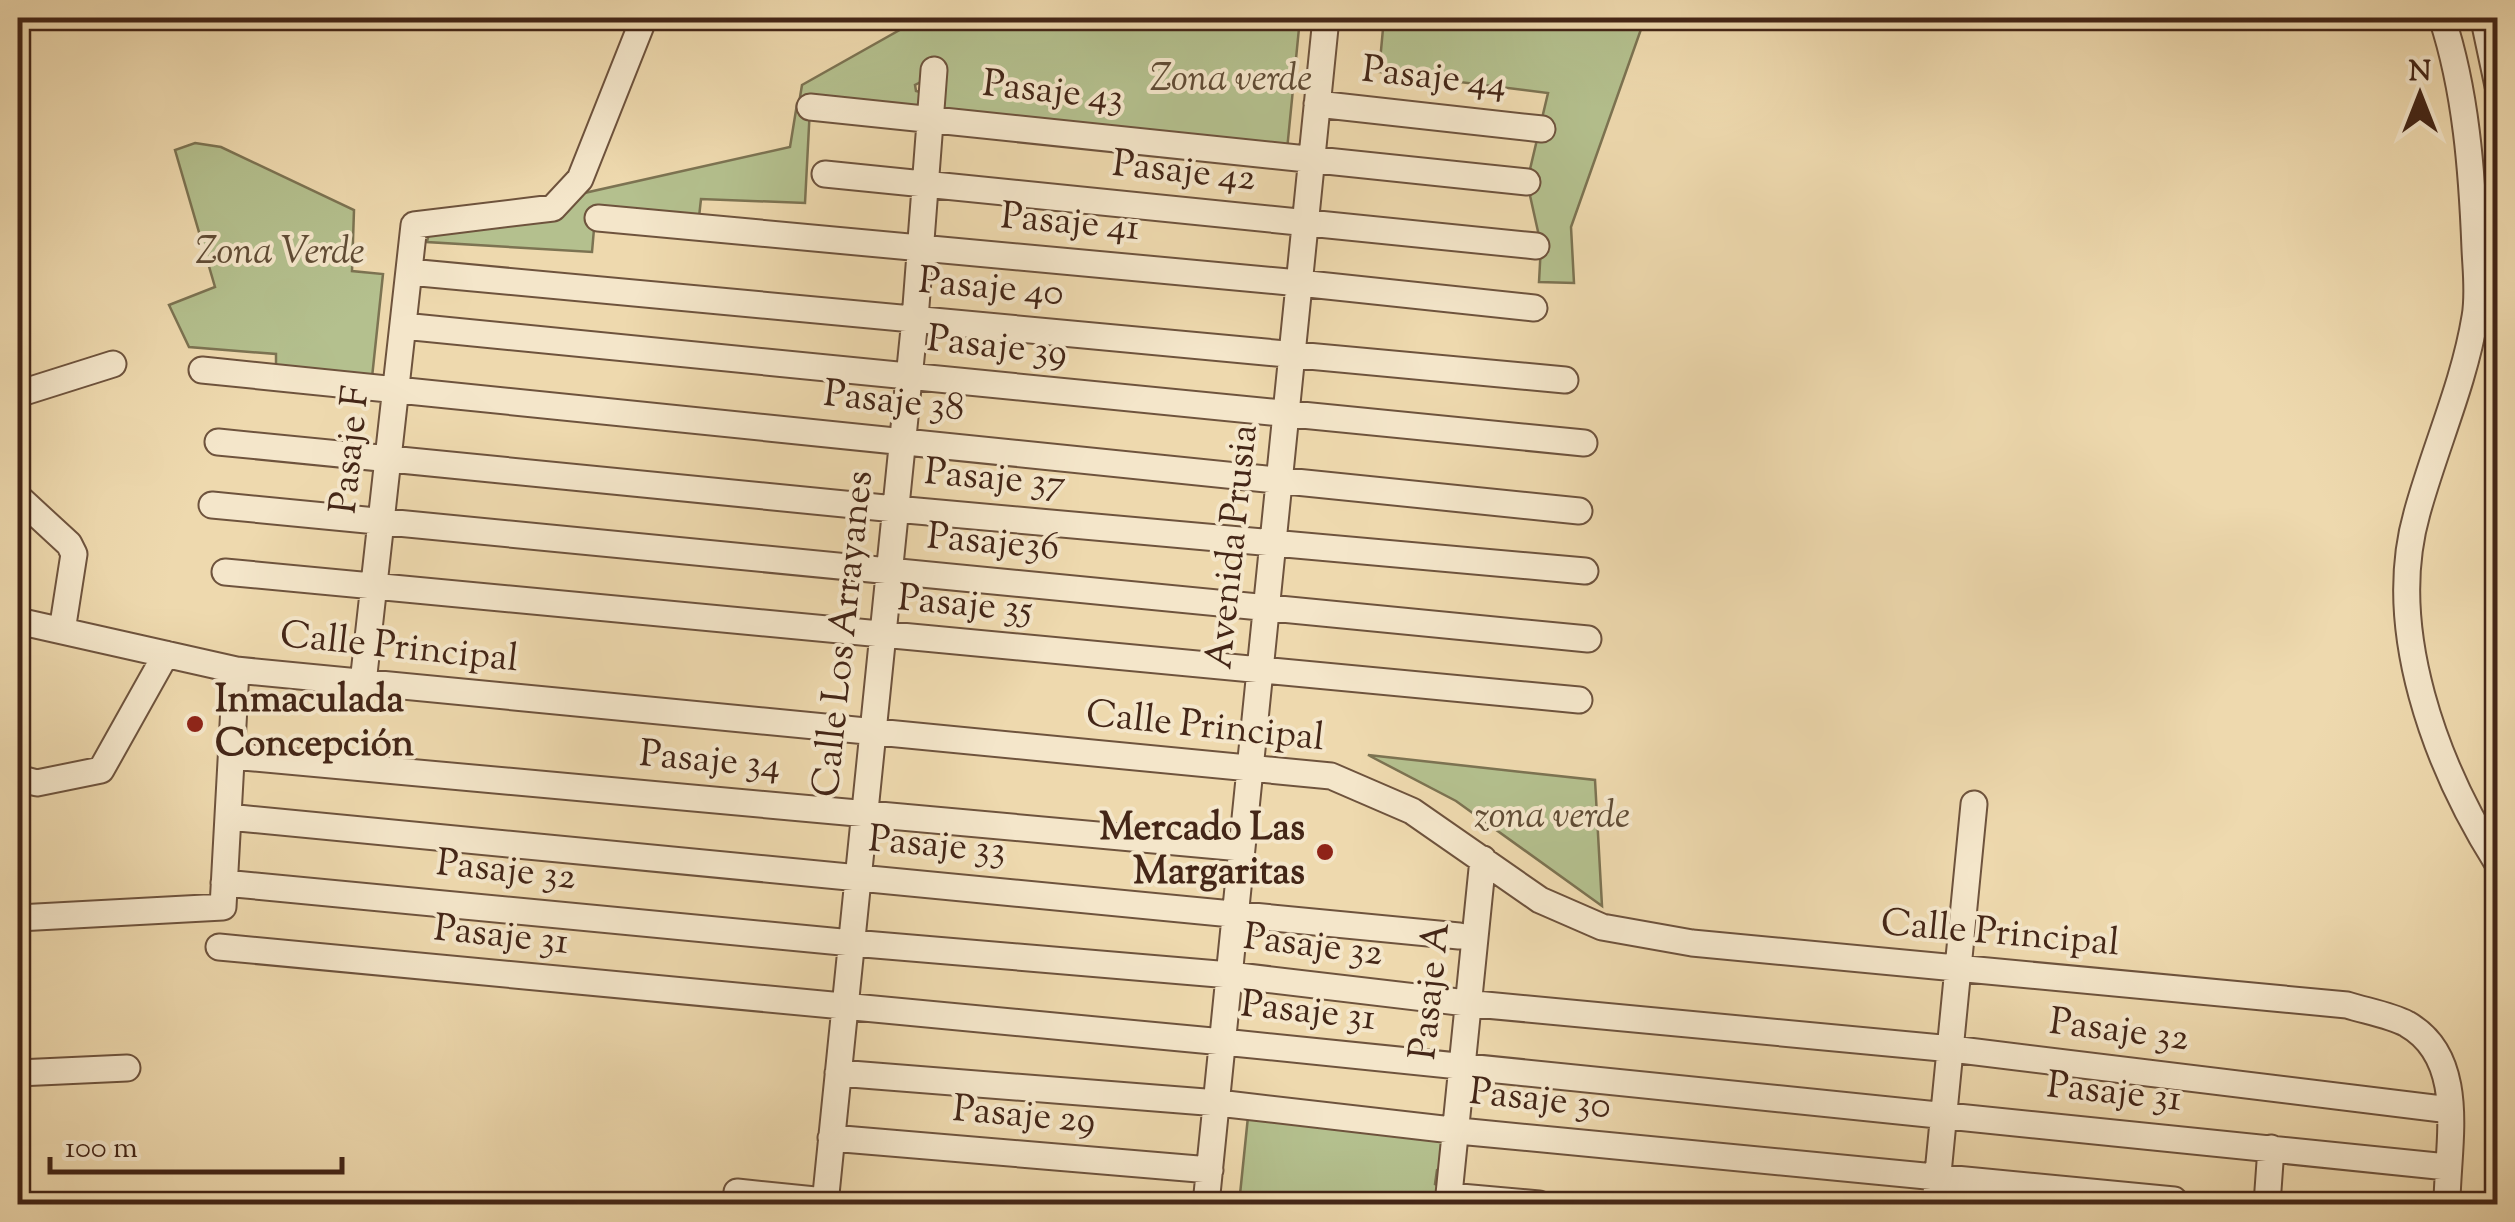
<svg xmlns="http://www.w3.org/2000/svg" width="2515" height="1222" font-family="'Sorts Mill Goudy',serif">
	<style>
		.green { fill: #b4c08e; stroke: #7c7352; stroke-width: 2.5 }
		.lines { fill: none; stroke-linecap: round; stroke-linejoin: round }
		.minor-casing { stroke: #6e533d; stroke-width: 29 }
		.minor { stroke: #f4e6ca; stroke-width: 25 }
		.poi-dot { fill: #8f2418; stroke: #f4e6ca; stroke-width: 4 }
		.labels { text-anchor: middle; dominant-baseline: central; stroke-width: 8; stroke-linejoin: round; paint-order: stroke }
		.street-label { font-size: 38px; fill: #442617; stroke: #f4e6ca }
		.park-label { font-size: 38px; font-style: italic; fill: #604c35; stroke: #f4e6ca }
		.poi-label { font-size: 38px; font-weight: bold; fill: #442617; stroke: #f4e6ca; text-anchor: start }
	</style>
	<rect width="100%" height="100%" fill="#eed9ae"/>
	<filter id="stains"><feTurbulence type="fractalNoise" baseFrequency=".002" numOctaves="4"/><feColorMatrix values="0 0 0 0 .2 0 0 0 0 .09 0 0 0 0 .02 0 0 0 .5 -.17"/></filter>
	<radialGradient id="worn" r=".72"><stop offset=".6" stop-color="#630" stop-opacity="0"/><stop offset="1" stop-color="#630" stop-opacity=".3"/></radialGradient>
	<path class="green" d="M921 18H1300L1287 150 940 115 923 81 915 85 916 91 924 93 923 115 799 103 802 85Z
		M1384 18H1645L1571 227 1574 283 1539 282 1541 245 1527 182 1548 93 1379 72Z
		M797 104 810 107 805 203 701 199 697 235 594 229 592 252 427 242 429 233 564 213 580 194 790 147Z
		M195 143 221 147 354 210 352 271 383 274 371 387 276 377V354L189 347 169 305 215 287 175 150Z
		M1368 755 1595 780 1602 906 1456 801Z
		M1249 1107 1455 1131 1449 1164 1437 1170 1435 1184 1446 1190 1445 1204H1239Z"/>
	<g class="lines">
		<g class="minor-casing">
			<path id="minor" d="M2442 18C2466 91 2472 172 2475 249 2476 271 2479 295 2475 317 2464 384 2435 447 2417 513 2384 629 2436 766 2498 864
				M2485 25 2498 86
				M1317 104 1542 129
				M810 107 1527 182
				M825 174 1536 246
				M598 218 1299 283 1534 308
				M409 272 1565 380
				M403 326 1584 443
				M202 370 1579 511
				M18 394 113 364
				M218 442 895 509 1585 571
				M18 497 69 544 74 554 62 631
				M212 505 1588 639
				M225 572 1579 700
				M18 621 236 670 1331 776 1412 811 1540 900 1602 927 1692 943 2347 1005C2366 1011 2390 1015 2407 1024 2469 1059 2447 1146 2447 1204
				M363 683 414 225 553 208 580 179 644 18
				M232 756 1241 848
				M18 778 37 783 101 770 166 654
				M228 817 1459 936
				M224 883 852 943 1230 975 1475 1004 1952 1049 2450 1110
				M18 918 223 907 236 670
				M219 947 1223 1042 2447 1167
				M18 1073 127 1068
				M838 1073 1218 1103 1469 1132 2174 1200
				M831 1138 1210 1170
				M737 1192 825 1201
				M1449 1196 1539 1204
				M825 1204 915 319 934 70
				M1206 1204 1326 18
				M1448 1204 1483 859
				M1935 1204 1974 804
				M2267 1204 2271 1148"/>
		</g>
		<use href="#minor" class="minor"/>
	</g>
	<g class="poi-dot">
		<circle cx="195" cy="724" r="10"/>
		<circle cx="1325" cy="852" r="10"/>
	</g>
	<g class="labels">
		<g class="street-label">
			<text transform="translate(1434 79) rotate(6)">Pasaje 44</text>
			<text transform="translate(1053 93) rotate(6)">Pasaje 43</text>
			<text transform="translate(1184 173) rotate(6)">Pasaje 42</text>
			<text transform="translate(1070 224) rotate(5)">Pasaje 41</text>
			<text transform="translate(991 289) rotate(5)">Pasaje 40</text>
			<text transform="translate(997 348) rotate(6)">Pasaje 39</text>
			<text transform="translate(894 403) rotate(6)">Pasaje 38</text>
			<text transform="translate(352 450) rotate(-84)">Pasaje F</text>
			<text transform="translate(995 480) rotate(5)">Pasaje 37</text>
			<text transform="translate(993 544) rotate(5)">Pasaje36</text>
			<text transform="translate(1234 547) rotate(-84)">Avenida Prusia</text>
			<text transform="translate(965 606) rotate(5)">Pasaje 35</text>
			<text transform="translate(845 634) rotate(-84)">Calle Los Arrayanes</text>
			<text transform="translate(399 649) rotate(6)">Calle Principal</text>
			<text transform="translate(1205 728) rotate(6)">Calle Principal</text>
			<text transform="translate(710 762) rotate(5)">Pasaje 34</text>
			<text transform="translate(937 847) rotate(5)">Pasaje 33</text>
			<text transform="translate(506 872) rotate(6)">Pasaje 32</text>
			<text transform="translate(2000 935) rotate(5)">Calle Principal</text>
			<text transform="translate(501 937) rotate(6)">Pasaje 31</text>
			<text transform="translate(1313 947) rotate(7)">Pasaje 32</text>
			<text transform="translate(1432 991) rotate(-84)">Pasaje A</text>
			<text transform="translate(1308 1013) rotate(6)">Pasaje 31</text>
			<text transform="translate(2119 1032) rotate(7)">Pasaje 32</text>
			<text transform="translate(2114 1094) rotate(6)">Pasaje 31</text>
			<text transform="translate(1540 1101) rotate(6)">Pasaje 30</text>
			<text transform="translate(1024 1117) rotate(5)">Pasaje 29</text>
		</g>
		<g class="park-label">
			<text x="1231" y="81">Zona verde</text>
			<text x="280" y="254">Zona Verde</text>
			<text x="1552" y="818">zona verde</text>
		</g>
		<g class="poi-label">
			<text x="215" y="702">Inmaculada<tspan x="215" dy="44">Concepción</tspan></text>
			<text x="1305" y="830" text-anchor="end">Mercado Las<tspan x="1305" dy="44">Margaritas</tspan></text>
		</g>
	</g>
	<rect width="2515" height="1222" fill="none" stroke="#eed9ae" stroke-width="60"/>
	<rect x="20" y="20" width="2475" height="1182" fill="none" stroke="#442617" stroke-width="5"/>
	<rect x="30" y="30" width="2455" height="1162" fill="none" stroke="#442617" stroke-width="2.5"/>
	<g transform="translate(2420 95)" stroke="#f4e6ca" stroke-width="8" paint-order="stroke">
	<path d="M0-8L18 38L0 25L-18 38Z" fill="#442617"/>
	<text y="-15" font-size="28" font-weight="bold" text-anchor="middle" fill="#442617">N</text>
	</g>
	<path d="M50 1157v15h292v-15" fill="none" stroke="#442617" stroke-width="5"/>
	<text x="65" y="1157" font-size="30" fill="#442617" stroke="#f4e6ca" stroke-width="8" paint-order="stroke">100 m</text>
	<rect width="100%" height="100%" filter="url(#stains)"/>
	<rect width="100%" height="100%" fill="url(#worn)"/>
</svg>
